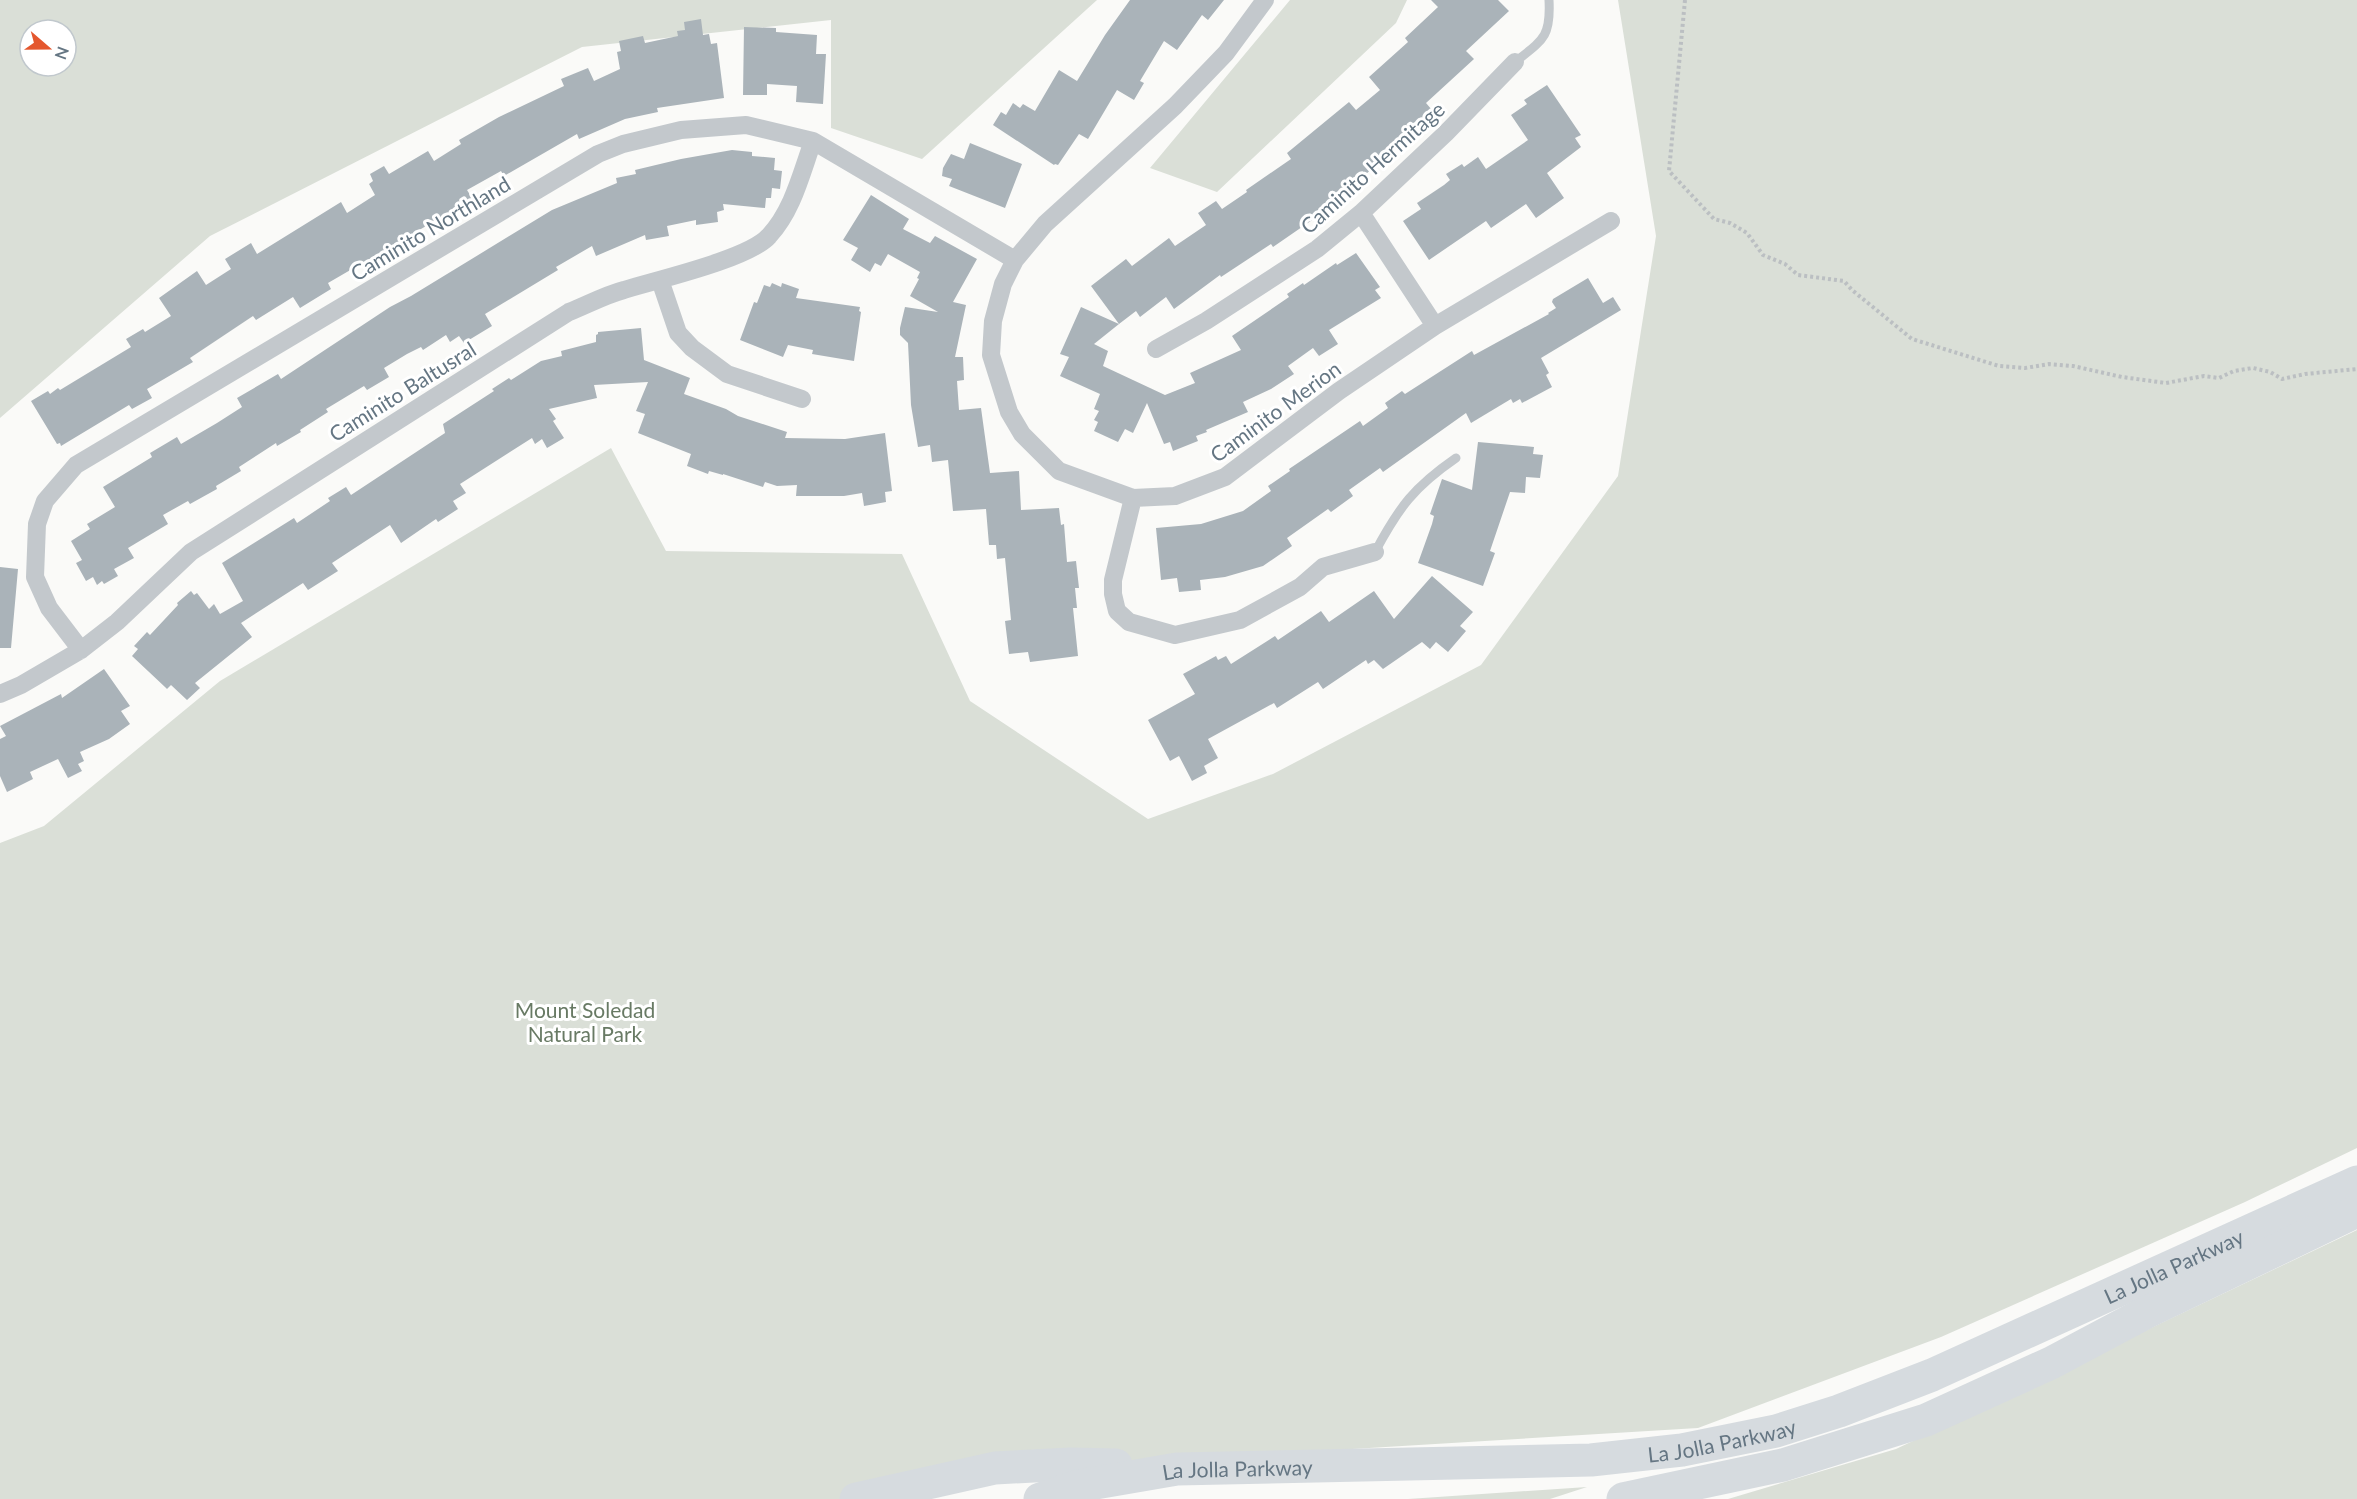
<svg xmlns="http://www.w3.org/2000/svg" width="2357" height="1499" font-family="Lato,sans-serif">
	<style>
		.green { fill: #dadfd7; fill-rule: evenodd }
		.building { fill: #aab3b9 }
		.lines { fill: none; stroke-linecap: round; stroke-linejoin: round }
		.path { stroke: #bbbfc2; stroke-width: 4; stroke-dasharray: 3 3; stroke-linecap: butt }
		.service { stroke: #c3c8cc; stroke-width: 9 }
		.minor { stroke: #c3c8cc; stroke-width: 18 }
		.motorway { stroke: #d6dbdf; stroke-width: 33 }
		.labels { text-anchor: middle; dominant-baseline: central; stroke-width: 6; stroke-linejoin: round; paint-order: stroke }
		.street-label { font-size: 21px; fill: #657683; stroke: #fff }
		.park-label { font-size: 21px; fill: #687a64; stroke: #fff }
	</style>
	<rect width="100%" height="100%" fill="#fafaf8"/>
	<path class="green" d="M0 0H1097L922 159 831 128V20L582 47 210 236 0 418ZM30 30H66V66H30Z
		M1290 0H1407L1396 23 1217 192 1150 168Z
		M1618 0H2357V1148L2245 1202 1941 1337 1698 1428 939 1474 845 1499H0V843L44 826 220 681 611 448 666 551 902 554 970 701 1148 819 1273 774 1481 665 1618 476 1656 236Z
		M2357 1230V1499H1728L1896 1449Z
		M1587 1487 1550 1499H1408Z"/>
	<path class="building" d="M1130 0H1224L1208 20 1202 15 1177 50 1164 41 1140 81 1144 83 1134 100 1117 90 1088 139 1079 134 1058 165 1055 164 1054 165 993 125 1001 112 1006 115 1013 103 1020 108 1023 104 1035 111 1059 70 1077 81 1105 35Z
		M1431 0H1498L1509 11 1466 51 1474 59 1426 103 1432 110 1394 145 1397 148 1348 189 1350 191 1315 218 1273 247 1271 244 1221 277 1220 275 1174 309 1166 297 1140 317 1136 311 1119 324 1091 286 1126 259 1132 266 1169 238 1175 246 1206 225 1198 213 1216 201 1222 209 1247 192 1246 190 1291 159 1287 153 1349 102 1356 110 1380 90 1369 77 1408 42 1405 38 1438 7Z
		M701 19 703 35 709 34 711 44 717 43 724 98 657 108 658 112 625 119 579 139 577 134 504 176 501 171 467 190 472 198 465 203 467 206 435 225 433 222 328 283 331 289 300 308 293 297 256 320 253 316 190 358 193 362 147 389 152 398 132 409 129 405 61 446 60 443 57 444 31 401 48 391 50 394 58 388 60 390 131 347 126 339 143 329 145 332 171 316 159 298 197 271 206 285 231 269 225 259 251 243 257 254 341 202 347 213 375 195 369 184 373 181 370 174 384 166 389 174 428 151 434 161 461 144 459 140 499 117 564 86 561 79 588 68 594 81 620 69 617 52 621 51 619 41 643 36 645 43 678 36 677 31 685 30 684 22Z
		M744 27 776 28V32L817 35 816 54H826L823 104 796 102 797 86 767 84V95H743Z
		M1547 85 1581 135 1575 138 1581 147 1547 173 1564 198 1536 218 1526 204 1491 228 1486 221 1429 260 1403 221 1421 209 1417 203 1444 185 1450 180 1446 174 1462 164 1464 167 1478 157 1486 169 1528 140 1511 115 1527 104 1524 100Z
		M970 143 1022 164 1005 208 949 186 952 179 942 176 943 168 951 154 964 159Z
		M732 150 752 152V156L775 158 774 170 782 171 780 189 772 188 771 198H766L765 208 723 204 724 210 717 212 718 222 696 225V220L667 226 669 236 646 240 645 235 596 256 592 246 556 267 558 270 485 314 492 326 464 343 459 336 450 342 446 335 423 350 421 347 407 354 384 368 389 377 367 390 364 386 326 409 328 412 300 430 301 432 277 446 276 443 239 467 241 471 216 486 217 489 190 504 188 501 163 515 168 524 128 548 134 558 114 569 118 576 104 584 102 581 97 585 93 577 86 581 76 563 82 560 71 541 90 529 87 524 115 507 103 487 152 457 150 453 177 437 181 444 217 423 242 407 237 398 278 374 281 379 390 307 411 296 552 210 617 183 616 178 636 174 635 170 681 159Z
		M871 195 909 219 903 229 930 243 935 236 977 259 953 302 966 305 955 357H963L964 380 957 381 959 410 981 408 990 473 1019 471 1021 510 1059 508 1061 525 1064 524 1067 562 1076 561 1079 588H1075L1077 608H1073L1078 656 1030 662 1028 652 1009 654 1005 621 1011 620 1005 558 997 559 996 545H989L986 509 953 511 948 460 932 462 930 445 918 447 911 405 908 343 900 335V328L905 307 938 312 910 296 919 279 917 278 920 272 888 254 881 266 875 263 870 272 851 260 858 248 843 240Z
		M1356 253 1380 287 1375 290 1381 298 1329 330 1338 344 1319 356 1313 348 1288 366 1294 374 1271 389 1243 402 1248 412 1206 430 1207 432 1196 436 1198 441 1173 451 1170 442 1164 444 1147 403 1133 433 1125 429 1118 442 1094 431 1098 422 1094 420 1099 411 1094 409 1100 394 1060 376 1069 357 1060 354 1081 307 1119 324 1094 344 1108 351 1103 366 1165 395 1195 383 1190 373 1241 350 1232 336 1289 297 1287 294 1303 283 1304 285 1336 263 1337 265Z
		M1588 278 1603 303 1613 297 1621 310 1541 358 1549 373 1546 375 1552 387 1522 403 1520 399 1513 403 1511 399 1471 423 1466 413 1383 472 1380 468 1349 490 1353 496 1331 512 1328 509 1287 538 1292 546 1263 566 1225 577 1200 580 1201 590 1179 592 1177 578 1161 580 1156 528 1201 524 1243 511 1271 491 1268 486 1290 471 1289 469 1360 421 1363 426 1388 408 1385 403 1402 391 1405 394 1472 351 1474 355 1549 314 1548 313 1556 308 1552 302 1553 299Z
		M772 283 781 287 782 283 799 289 796 298 860 307 859 311 861 312 854 361 812 354 813 350 788 345 783 357 740 340 754 302 757 303 764 285 770 287Z
		M641 328 644 360 690 378 684 394 726 409 738 416 787 432 785 438 845 439 885 433 892 491 885 492 886 502 864 506 862 493 844 496H796L797 485 777 486 765 482 763 487 723 474V475L709 471 708 474 687 466 691 454 638 433 645 414 636 411 648 382 594 385 597 398 549 409 556 419 553 421 564 438 547 448 542 439 535 444 532 438 460 484 466 493 453 501 458 509 438 522 436 519 401 543 390 525 332 563 338 571 308 590 303 583 241 623 252 637 195 683 200 688 187 700 171 685 167 689 165 687 132 656 138 649 134 646 147 632 150 635 178 605 177 603 191 591 194 595 197 593 209 609 214 604 220 614 243 601 222 563 294 518 297 523 330 501 328 498 346 487 351 495 445 433 443 424 494 391 492 389 509 378 511 380 541 361 562 356 561 351 596 342V335L598 334V332Z
		M1478 442 1534 447 1533 454 1543 455 1540 478 1526 477 1525 493 1510 492 1490 551 1495 553 1483 586 1418 563 1432 524 1434 516 1430 514 1442 479 1472 490Z
		M0 567 18 569 11 648H0Z
		M1432 576 1473 612 1460 626 1466 631 1448 652 1436 642 1430 649 1422 642 1383 669 1374 660 1368 664 1366 660 1323 689 1318 682 1277 708 1274 703 1208 739 1218 758 1204 766 1207 773 1192 781 1179 756 1170 761 1148 720 1195 694 1183 674 1216 656 1218 660 1226 656 1231 664 1275 636 1278 640 1321 611 1329 622 1374 591 1394 619Z
		M104 669 130 706 121 711 130 724 109 739 80 752 84 761 78 764 82 771 68 778 58 759 30 772 33 779 7 792 0 776V739L6 736 0 726 61 694 62 698Z"/>
	<g class="lines">
		<path class="path" d="M1685 0 1669 171 1714 219 1730 223 1747 233 1763 255 1785 264 1798 275 1844 281 1852 290 1912 339 1999 366 2025 368 2049 364 2073 366 2122 377 2166 383 2204 376 2219 378 2234 371 2253 368 2270 372 2282 379 2305 374 2357 369"/>
		<path class="service" d="M1515 62C1543 40 1551 37 1549 0
			M1375 552C1399 507 1414 487 1456 458"/>
		<path class="minor" d="M1265 0 1226 53 1175 106 1045 224 1015 260 1003 284 993 321 991 355 1009 412 1022 434 1059 471 1133 498 1175 496 1225 477 1339 391 1435 326 1611 221
			M1361 213 1435 326
			M660 280 678 333 692 348 727 374 802 399
			M1156 349 1206 321 1317 249 1361 213 1446 133 1515 62
			M1133 498 1113 580V594L1117 611 1129 622 1175 635 1240 620 1300 587 1323 567 1375 552
			M81 650 49 608 35 577 37 524 45 501 76 465 598 154 623 144 681 130 746 125 813 141 1015 260
			M0 694 21 685 81 650 117 622 191 552 569 312C587 305 605 295 624 290 656 280 749 259 769 236 793 210 801 174 813 141"/>
		<g class="motorway">
			<path d="M856 1499 995 1468 1071 1464 1116 1465"/>
			<path id="s1" d="M1040 1499 1078 1486 1177 1469 1591 1460 1682 1450 1776 1431 1839 1411 1932 1375 2357 1182"/>
			<path d="M1623 1499 1783 1465 1926 1420 2051 1363 2147 1312 2357 1211"/>
		</g>
	</g>
	<g class="labels">
		<g class="street-label">
			<text transform="translate(1372 167) rotate(-42)">Caminito Hermitage</text>
			<text transform="translate(430 228) rotate(-31)">Caminito Northland</text>
			<text transform="translate(402 391) rotate(-32)">Caminito Baltusral</text>
			<text transform="translate(1275 411) rotate(-36)">Caminito Merion</text>
			<text stroke="none"><textPath href="#s1" startOffset="1173">La Jolla Parkway</textPath></text>
			<text stroke="none"><textPath href="#s1" startOffset="687">La Jolla Parkway</textPath></text>
			<text stroke="none"><textPath href="#s1" startOffset="201">La Jolla Parkway</textPath></text>
		</g>
		<g class="park-label">
			<text x="585" y="1009">Mount Soledad<tspan x="585" dy="24">Natural Park</tspan></text>
		</g>
	</g>
	<g transform="translate(48 48) rotate(110)"><circle r="28" fill="#ffffff" stroke="#c1c8cd" stroke-width="1.5"/>
	<path d="M0-4.5L10 22L0 15L-10 22Z" fill="#e4572e"/>
	<text y="-9" font-size="16" font-weight="bold" text-anchor="middle" fill="#657683">N</text>
	</g>
</svg>
